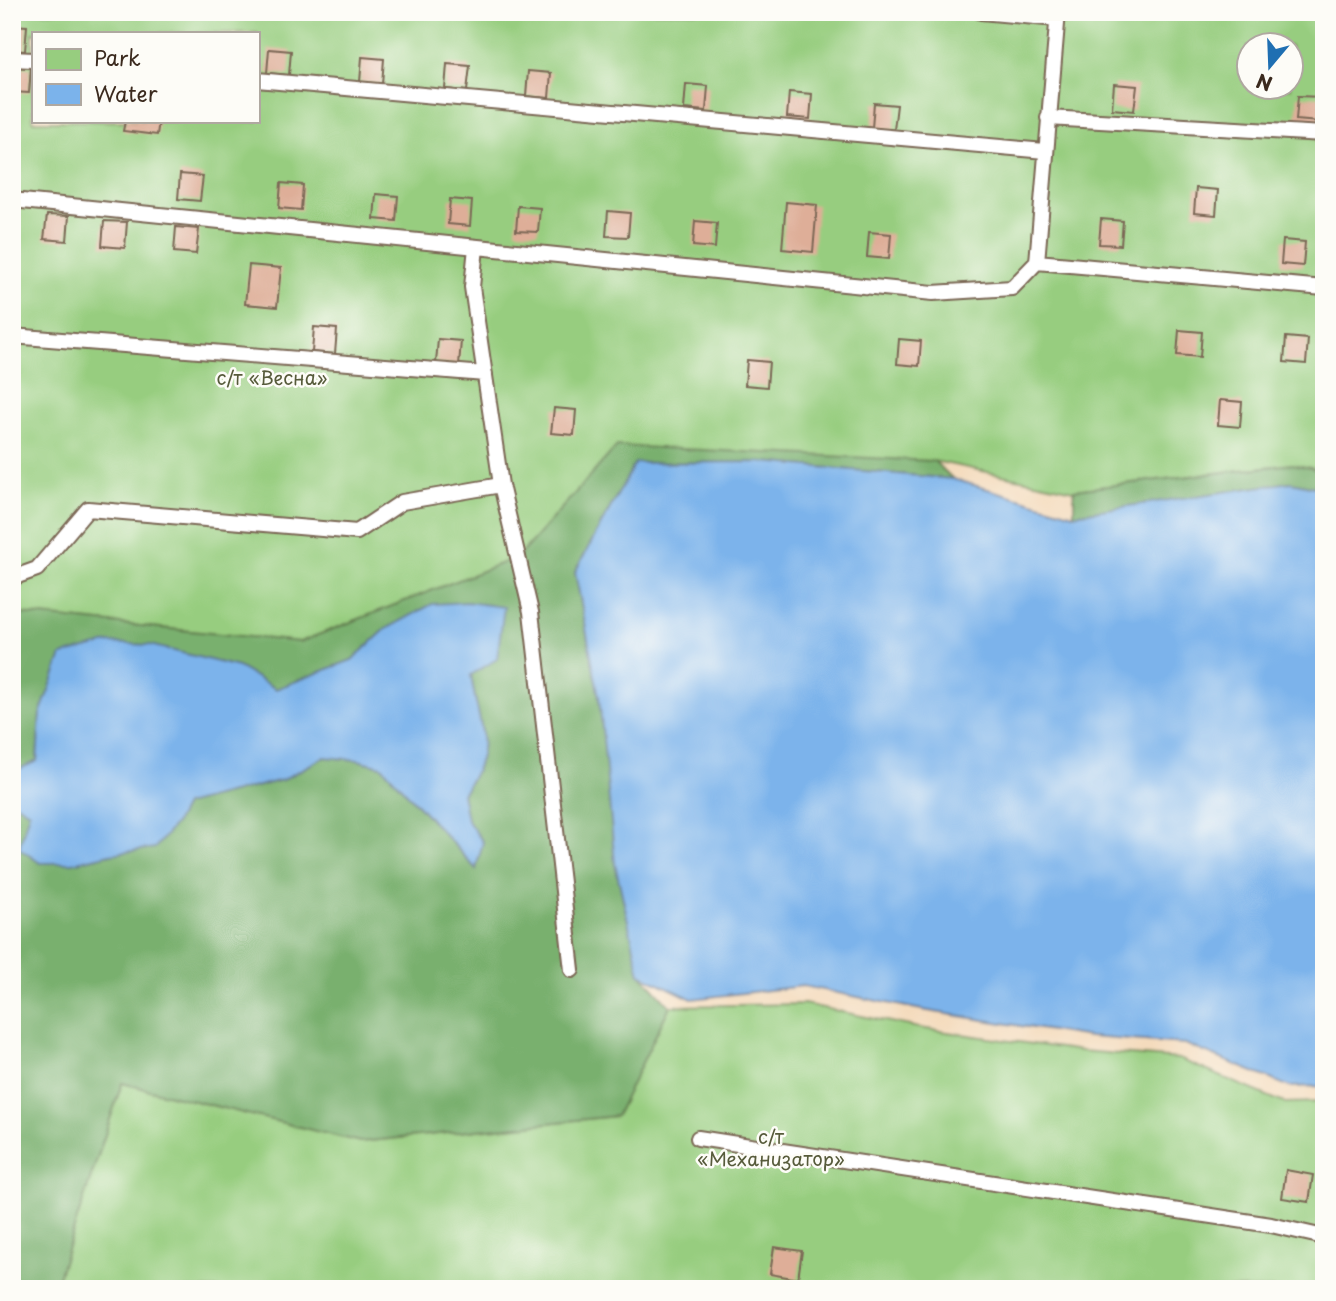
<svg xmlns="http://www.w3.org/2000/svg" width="1336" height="1301" font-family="'Playpen Sans',sans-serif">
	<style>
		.green { fill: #97cd7f; stroke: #697c4e; stroke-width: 2; fill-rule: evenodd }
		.forest { fill: #79b06e; stroke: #5a6d46; stroke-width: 2 }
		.water { fill: #7bb3eb; stroke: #5b6e84; stroke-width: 2 }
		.building { fill: #deae98 }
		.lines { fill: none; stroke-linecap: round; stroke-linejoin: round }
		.lane-casing { stroke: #7c6856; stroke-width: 18 }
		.lane { stroke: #fff; stroke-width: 14 }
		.labels { text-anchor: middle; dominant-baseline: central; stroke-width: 5; stroke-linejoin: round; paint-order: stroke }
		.park-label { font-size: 19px; fill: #575b3b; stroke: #fdfcf7 }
	</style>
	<rect width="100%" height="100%" fill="#fdfcf7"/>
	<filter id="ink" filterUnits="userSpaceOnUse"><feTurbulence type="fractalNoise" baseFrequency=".0143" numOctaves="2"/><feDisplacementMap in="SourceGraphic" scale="14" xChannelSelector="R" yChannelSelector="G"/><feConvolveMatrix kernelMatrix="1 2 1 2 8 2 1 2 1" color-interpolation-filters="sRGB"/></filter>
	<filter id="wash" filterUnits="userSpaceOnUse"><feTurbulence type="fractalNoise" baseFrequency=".00686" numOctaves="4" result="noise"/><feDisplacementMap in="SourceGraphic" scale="28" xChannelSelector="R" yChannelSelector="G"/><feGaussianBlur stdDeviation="1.57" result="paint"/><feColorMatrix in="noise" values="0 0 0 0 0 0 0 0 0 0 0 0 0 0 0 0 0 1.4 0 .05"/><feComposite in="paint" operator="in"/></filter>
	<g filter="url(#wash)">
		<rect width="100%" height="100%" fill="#f4dbbd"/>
		<path class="green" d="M12 12H1324V471L1292 464 1074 490 934 461 518 557 300 642 21 614 12 611ZM33 33H257V121H33ZM1248 46H1290V88H1248Z
			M804 1004 919 1028 1081 1051 1179 1059 1284 1103 1324 1102V1289H54L122 1083 360 1142 615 1116 670 1006Z"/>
		<path class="forest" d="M617 446 934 461 953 479 763 462 635 463 575 572 599 697 640 973 670 1006 616 1116 360 1142 122 1083 54 1289H12V801L29 812 72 863 110 854 175 824 185 805 282 780 324 757 358 760 382 766 476 869 483 842 467 820 462 793C497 747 478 726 471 675L386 629 352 660 276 689 238 667 40 714 37 761 13 773 12 633 21 614 300 642 518 557Z
			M1292 464 1324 471V489L1291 482 1074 514V490Z"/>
		<path class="water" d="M763 462 953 479 1074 514 1291 482 1324 489V1086L1290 1087 1185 1044 1089 1037 922 1010 803 986 692 999 640 974 615 864 599 697 575 572 635 463Z
			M467 602 504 607 497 659 471 675C478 728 497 746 462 793L467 820 483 842 476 869 382 766 358 760 324 757 282 780 185 805 175 824 155 848 110 854 72 863H40L19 848 29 812 12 801V772L37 761 40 714 62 655 108 643 150 645 238 667 276 689 352 660 386 629 432 604Z"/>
		<g id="blocks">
			<path class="building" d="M12 25 27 26 25 51 12 50Z
				M269 49 291 51 289 75 267 73Z
				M362 57 384 59 382 84 360 82Z
				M447 64 470 66 467 91 445 89Z
				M12 67 31 68 29 93 12 92Z
				M528 71 551 73 549 98 526 96Z
				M686 84 708 86 706 111 684 109Z
				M1114 84 1137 86 1134 111 1112 109Z
				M789 92 812 94 810 119 787 117Z
				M1298 96 1321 97 1319 122 1296 120Z
				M874 103 897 105 894 130 872 128Z
				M125 121H159L157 135 123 131Z
				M180 174 203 176 200 201 178 199Z
				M281 183 303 185 301 210 279 208Z
				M1196 188 1218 190 1216 215 1194 213Z
				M376 194 398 196 396 221 374 219Z
				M450 199 472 201 470 226 448 224Z
				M786 202 817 205 813 252 782 249Z
				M518 206 540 208 538 232 516 231Z
				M608 211 630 213 628 237 606 236Z
				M47 215 69 216 67 241 44 239Z
				M1101 219 1123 221 1121 245 1099 244Z
				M104 221 127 222 125 248 102 246Z
				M695 221 717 223 715 248 693 246Z
				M176 227 199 229 196 254 174 252Z
				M869 232 891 234 889 259 867 257Z
				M1283 240 1305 242 1303 266 1281 264Z
				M249 265 281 268 277 307 245 304Z
				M314 327 337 329 335 354 312 352Z
				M1179 330 1202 332 1200 357 1177 355Z
				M1286 337 1308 339 1306 364 1284 362Z
				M438 339 461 341 459 365 436 363Z
				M899 339 921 341 919 366 897 364Z
				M747 360 769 362 767 387 745 385Z
				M1220 400 1242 402 1240 427 1218 425Z
				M554 408 576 410 574 435 551 433Z
				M1286 1170 1313 1175 1309 1202 1282 1198Z
				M774 1247 802 1251 798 1279 770 1274Z"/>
		</g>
	</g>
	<g filter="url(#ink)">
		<use href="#blocks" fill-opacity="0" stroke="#7c6856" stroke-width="2"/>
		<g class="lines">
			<g class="lane-casing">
				<path id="lane" d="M981 12 1057 19
					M12 59 33 60
					M257 80 1045 151
					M1048 118 1324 134
					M12 200 933 293 1012 288 1037 262 1058 12
					M476 247 472 287 501 485 531 612 572 970
					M1037 262 1324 288
					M12 336 485 374
					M12 578 37 569 88 509 357 532 402 502 501 485
					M698 1138 1271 1225 1324 1237"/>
			</g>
			<use href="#lane" class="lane"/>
		</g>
	</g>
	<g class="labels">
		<g class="park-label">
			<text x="272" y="377">с/т «Весна»</text>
			<text x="771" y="1136">с/т<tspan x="771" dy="22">«Механизатор»</tspan></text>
		</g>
	</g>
	<rect width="1336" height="1301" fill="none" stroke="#fdfcf7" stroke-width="42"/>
	<rect x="32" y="32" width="228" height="91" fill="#fdfcf7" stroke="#afa8a0" stroke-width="2"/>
	<rect x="46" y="49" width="35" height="21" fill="#97cd7f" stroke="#afa8a0" stroke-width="2"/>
	<text x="94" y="66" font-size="21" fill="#3b2a1e">Park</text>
	<rect x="46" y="84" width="35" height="21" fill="#7bb3eb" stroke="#afa8a0" stroke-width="2"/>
	<text x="94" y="102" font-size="21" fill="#3b2a1e">Water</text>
	<g transform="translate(1270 66) rotate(199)"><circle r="33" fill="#fdfcf7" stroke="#afa8a0" stroke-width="2"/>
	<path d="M0-5L12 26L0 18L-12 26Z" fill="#1f6fb2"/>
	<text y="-10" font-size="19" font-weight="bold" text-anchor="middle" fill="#3b2a1e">N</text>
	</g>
</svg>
